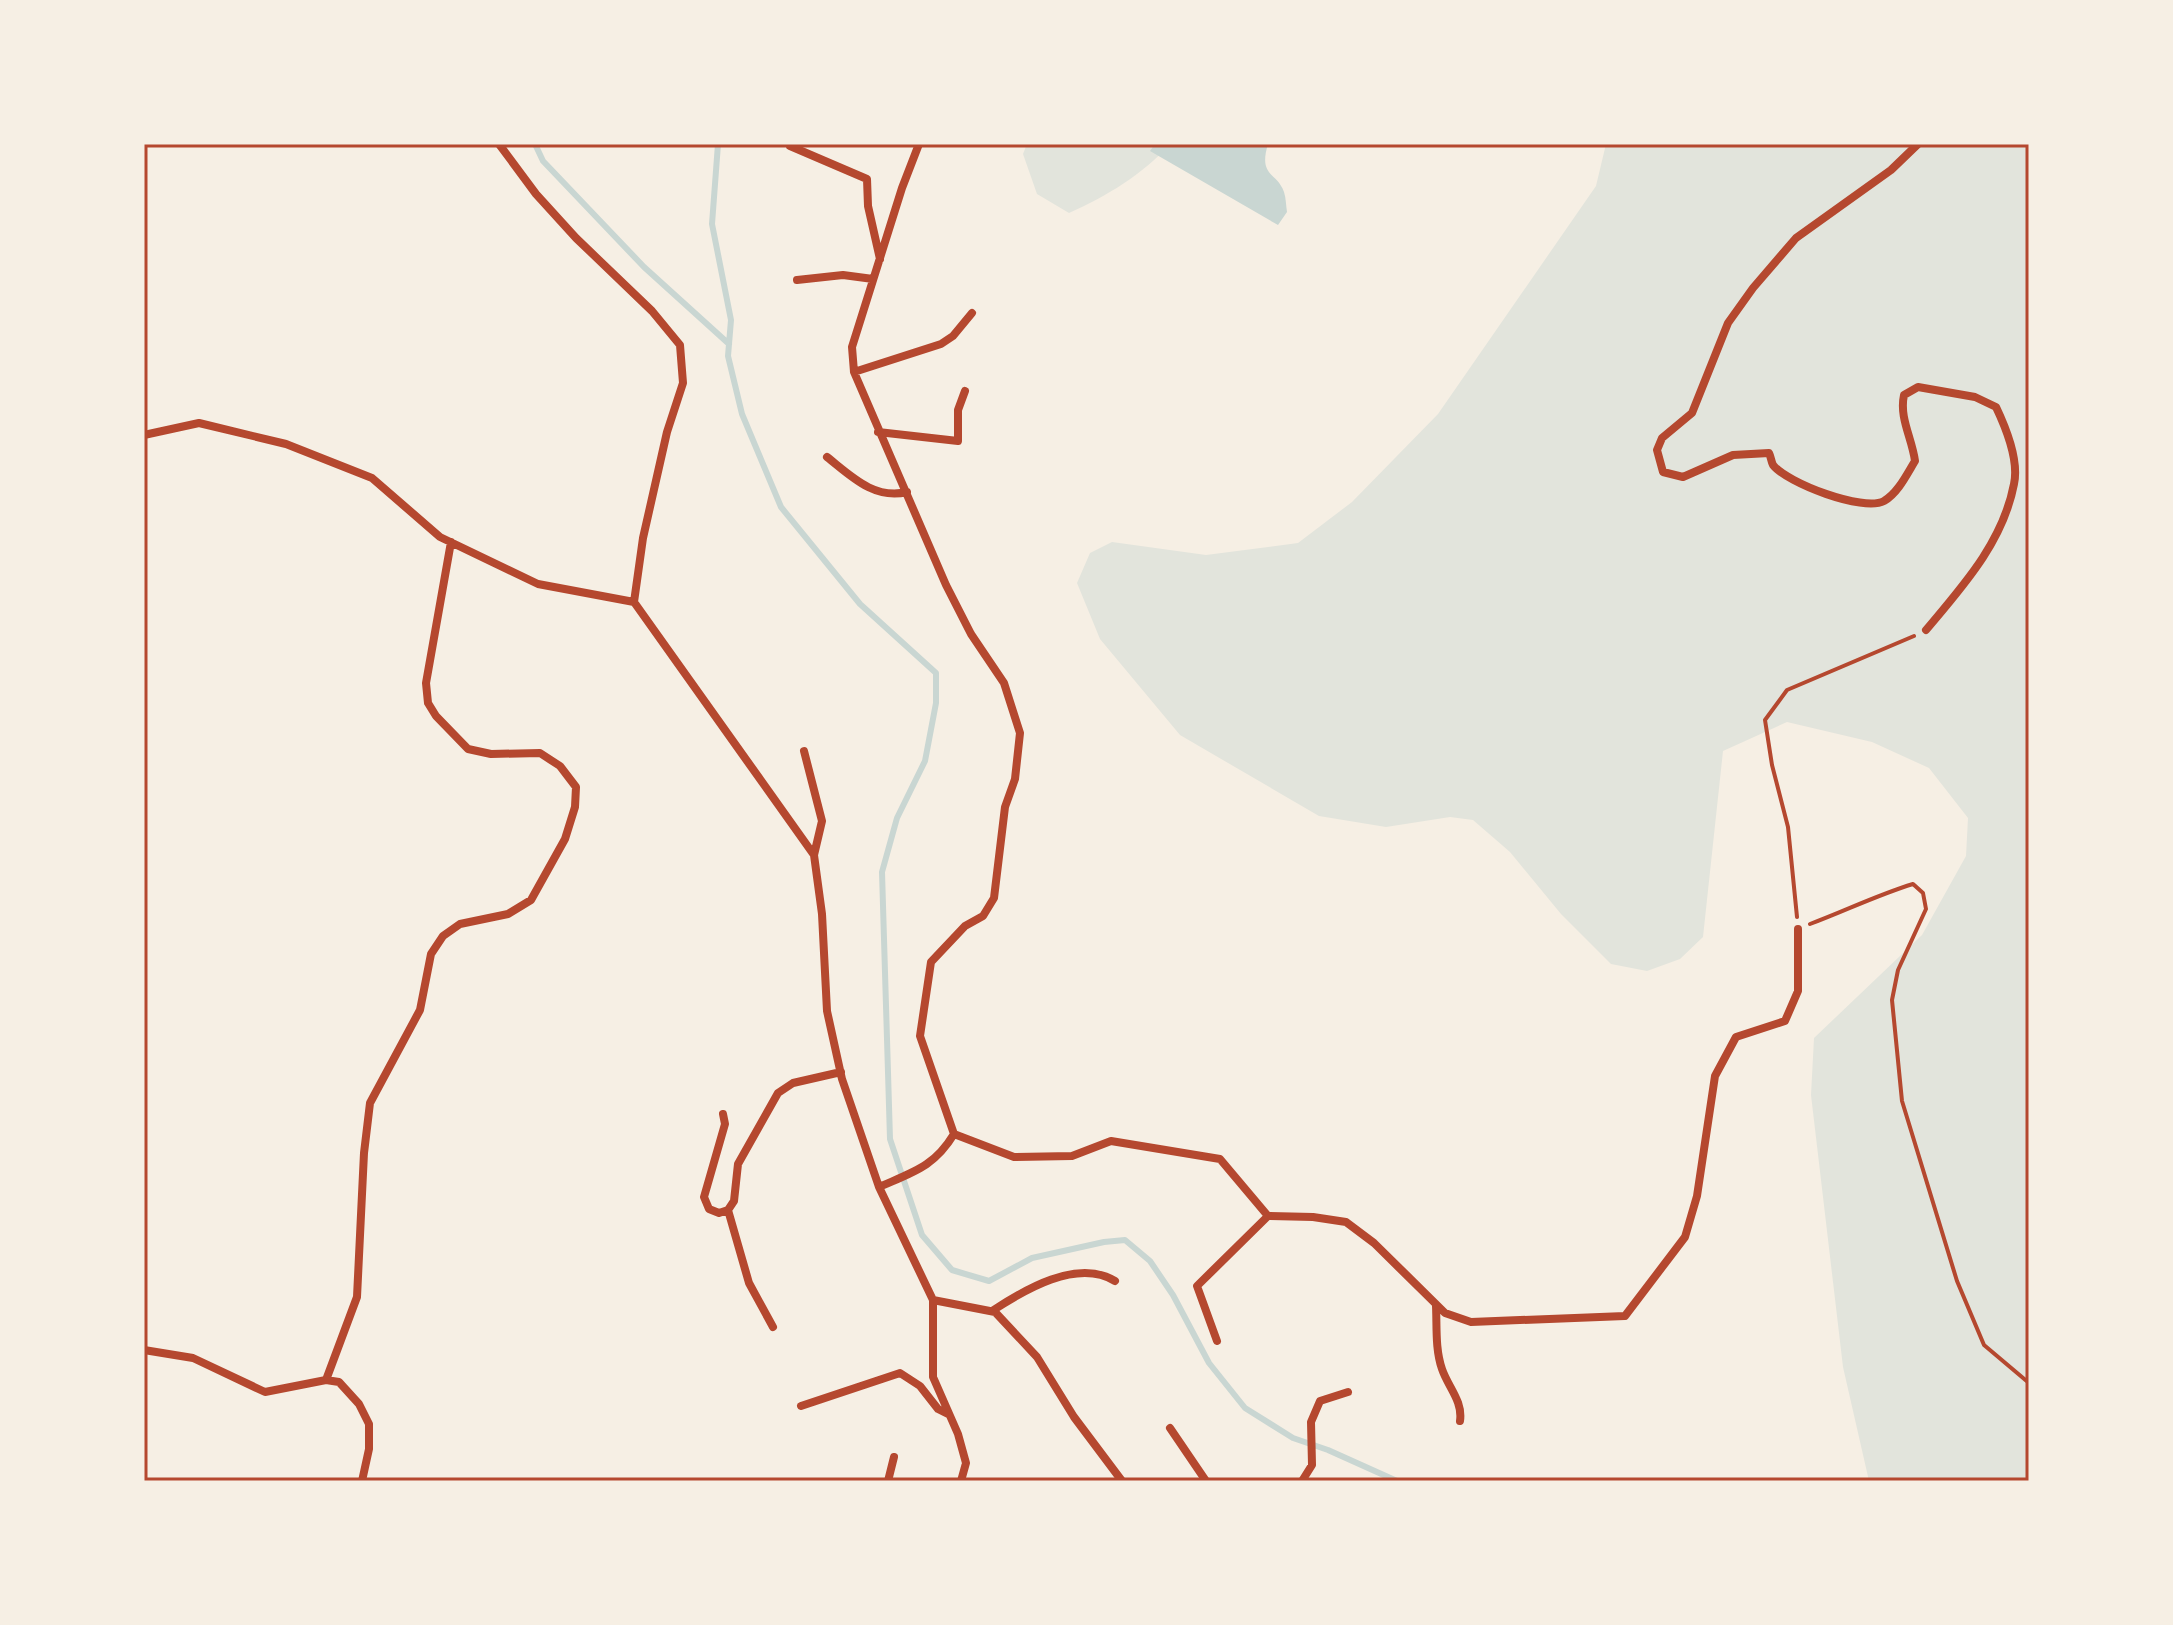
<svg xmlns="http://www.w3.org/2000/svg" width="2173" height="1625" font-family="'Work Sans',sans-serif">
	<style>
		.green { fill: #e2e4dc }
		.water { fill: #c9d6d2 }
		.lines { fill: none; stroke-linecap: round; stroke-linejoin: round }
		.stream { stroke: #c9d6d2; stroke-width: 6 }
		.path { stroke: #b5482f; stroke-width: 4 }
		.minor { stroke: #b5482f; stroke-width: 8 }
		.neatline { fill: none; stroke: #b5482f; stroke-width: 3 }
	</style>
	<rect width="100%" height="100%" fill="#f6efe4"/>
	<path class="green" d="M1027 144H1170C1142 175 1107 196 1069 213L1037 194 1023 154Z
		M1606 144H2029V1481H1869L1843 1367 1811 1095 1814 1038 1922 935 1966 856 1968 818 1929 768 1872 742 1787 722 1723 751 1703 937 1680 959 1647 971 1611 964 1561 914 1510 852 1473 820 1450 817 1386 827 1319 816 1180 735 1100 639 1077 583 1090 553 1112 542 1206 555 1298 543 1352 502 1438 414 1596 186Z"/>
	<path class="water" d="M1155 144H1268C1258 177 1277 172 1284 192 1286 198 1286 206 1287 212L1278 225 1150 151Z"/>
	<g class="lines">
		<path class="stream" d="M535 144 543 161 644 267 729 344
			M718 144 712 224 731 320 728 356 742 414 781 507 860 604 936 673V703L925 761 897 818 882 872 890 1139 922 1235 952 1270 989 1281 1032 1258 1104 1242 1125 1240 1150 1261 1173 1295 1209 1363 1245 1408 1293 1438 1328 1450 1397 1481"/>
		<path class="path" d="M1797 917 1788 827 1772 765 1765 720 1787 690 1914 636
			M1810 924C1845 911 1877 895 1913 884L1923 893 1926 909 1898 970 1892 1000 1902 1101 1957 1281 1984 1345 2029 1383"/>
		<path class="minor" d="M499 144 536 194 576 238 652 311 680 345 683 383 667 432 643 538 634 602 814 855 822 914 827 1011 842 1079 879 1187 933 1300 995 1312 1037 1357 1074 1417 1122 1481
			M919 144 902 188 852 347 854 372 946 585 971 634 1004 683 1020 733 1015 779 1005 807 994 898 983 916 965 926 931 962 920 1036 954 1134 1014 1157 1072 1156 1111 1141 1220 1159 1268 1216 1313 1217 1346 1222 1374 1243 1445 1313 1471 1322 1625 1316 1685 1237 1697 1196 1715 1076 1736 1037 1785 1021 1798 991V929
			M1918 144 1891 170 1796 238 1753 288 1728 323 1692 413 1662 438 1657 450 1663 472 1683 477 1733 455 1769 453C1771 457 1771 461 1773 465 1787 483 1863 512 1884 501 1898 493 1907 474 1915 461 1912 438 1899 418 1904 395L1918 387 1975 397 1996 407C2006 428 2019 461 2014 484 2003 542 1963 586 1926 630
			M790 146 867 179 868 206 880 259
			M797 280 843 275 873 279
			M854 372 941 344 953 336 972 313
			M878 432 958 441V410L965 391
			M144 435 199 423 286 444 372 478 440 537 538 584 634 602
			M827 457C851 476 874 500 907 492
			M804 751 822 821 814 855
			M723 1114 725 1124 704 1197 709 1209 719 1213 728 1210 734 1201 738 1164 778 1093 793 1083 841 1072
			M879 1187C913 1172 934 1167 954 1134
			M728 1210 749 1283 773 1327
			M933 1300V1377L958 1434 966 1463 961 1481
			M1436 1306C1437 1326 1435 1349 1442 1369 1448 1387 1463 1401 1460 1421
			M992 1311C1024 1290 1077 1258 1115 1281
			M1217 1341 1197 1286 1268 1216
			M144 1350 193 1358 265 1392 326 1380 339 1382 359 1404 369 1424V1449L362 1481
			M326 1380 357 1297 364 1153 370 1103 420 1010 431 954 443 936 460 924 508 914 531 900 565 839 575 807 576 787 560 766 540 753 491 754 468 749 436 716 428 703 426 683 451 542
			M801 1406 900 1373 920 1386 938 1409 948 1414
			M1170 1428 1206 1481
			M888 1481 894 1457
			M1302 1481 1312 1465 1311 1422 1320 1401 1348 1392"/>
	</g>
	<rect width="2173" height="1625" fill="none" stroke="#f6efe4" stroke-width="292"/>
	<rect x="146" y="146" width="1881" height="1333" class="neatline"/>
</svg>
